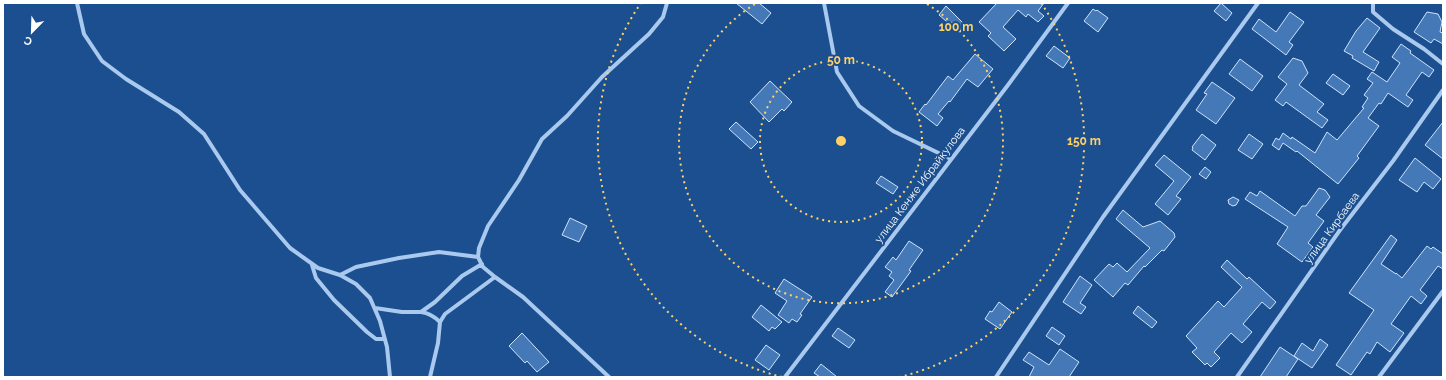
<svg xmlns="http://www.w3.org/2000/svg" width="1446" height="380" font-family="Raleway,sans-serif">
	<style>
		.building { fill: #4478b7; stroke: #cfe3fa }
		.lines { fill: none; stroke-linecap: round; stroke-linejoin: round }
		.minor { stroke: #a9c9ee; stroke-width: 4 }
		.ring { fill: none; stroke: #ffd166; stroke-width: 2; stroke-dasharray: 2 4 }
		.labels { text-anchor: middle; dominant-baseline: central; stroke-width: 4; stroke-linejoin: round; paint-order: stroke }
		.street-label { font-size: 11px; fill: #fff; stroke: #1b4f8f }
		.centre { fill: #ffd166; stroke: #1b4f8f; stroke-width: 2 }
		.ring-label { font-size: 12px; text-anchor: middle; font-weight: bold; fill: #ffd166; stroke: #1b4f8f; stroke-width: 4; stroke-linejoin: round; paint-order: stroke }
	</style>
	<rect width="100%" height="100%" fill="#1b4f8f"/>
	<path class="building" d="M736 3H759L771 13 762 24Z
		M997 3H1044L1038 11 1044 16 1038 22 1028 14 1026 17 1018 10 1003 27 1016 39 1004 51 988 36 991 33 979 22Z
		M1221 3 1232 13 1226 21 1214 11Z
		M946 6 965 25 959 32 939 15Z
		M1093 9 1096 11 1097 10 1108 18 1098 32 1084 21Z
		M1290 12 1304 22 1289 42 1293 45 1286 55 1252 29 1259 19 1276 32Z
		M1427 12 1438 14 1442 22 1440 32 1443 33V44L1434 39 1431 43 1414 32Z
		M1367 18 1380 28 1363 52 1379 62 1374 71 1352 58 1353 56 1344 51 1356 31Z
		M1401 44 1411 51 1410 53 1434 70 1429 77 1422 72 1406 95 1413 100 1408 107 1388 93 1381 104 1379 103 1368 118 1379 126 1357 156 1359 158 1338 184 1297 151 1296 152 1283 143 1279 150 1272 145 1276 138 1279 140 1283 133 1291 139 1292 137 1315 153 1327 132 1337 140 1364 108 1362 107 1368 98 1364 95 1373 83 1367 79 1372 72 1387 82 1400 63 1392 57Z
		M1054 46 1070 58 1063 68 1046 56Z
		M975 54 993 69 978 87 967 79 950 102 949 101 938 114 943 118 937 126 919 112 925 104 926 105 948 76 953 80Z
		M1293 58 1302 61 1308 73 1299 85 1324 104 1317 112 1328 120 1322 128 1286 102 1283 106 1275 100 1287 84 1278 77Z
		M1240 59 1263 76 1252 91 1229 74Z
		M1333 74 1350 86 1343 95 1326 83Z
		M770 81 792 102 784 111 782 109 769 122 750 102Z
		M1212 82 1235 98 1216 124 1196 110 1207 94 1204 93Z
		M736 122 758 142 751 149 729 129Z
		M1443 122V159L1425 145Z
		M1202 134 1216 145 1205 160 1192 150 1193 148 1192 147Z
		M1249 134 1263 144 1252 159 1238 150Z
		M1164 155 1191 177 1176 196 1181 199 1168 215 1155 204 1174 181 1155 165Z
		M1415 158 1441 179 1433 189 1424 182 1417 192 1399 180Z
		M1205 167 1211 172 1206 179 1199 174Z
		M881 176 898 187 893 194 876 183Z
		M1319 188 1325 190 1330 197 1316 215 1324 221 1308 243 1313 247 1302 262 1277 244 1288 227 1245 199 1250 192 1257 196 1260 191 1295 216 1302 206H1306Z
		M1233 197 1239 200 1236 205 1233 206 1229 204 1228 200Z
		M1123 210 1143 227 1160 221 1174 233 1175 237 1164 251 1162 250 1145 267 1144 266 1128 285 1125 283 1113 297 1094 280 1109 264 1113 267 1117 263 1127 272 1150 248 1116 219Z
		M570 218 587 226 579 242 562 235Z
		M1391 235 1397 240 1381 264 1396 274V273L1402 278 1427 246 1431 249 1433 247 1443 254V269L1438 266 1420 290 1427 296 1421 304 1411 296 1391 324 1404 333 1390 352 1377 342 1370 354 1367 352 1351 375 1336 365 1374 310 1349 293Z
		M909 241 923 250 909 270 911 271 892 297 885 292 894 280 889 276 892 272 885 267 893 257 896 260Z
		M1227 260 1247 279 1249 277 1276 302 1270 309 1262 302 1243 324 1252 332 1242 343 1231 333 1214 352 1220 358 1211 367 1207 363 1205 365 1192 352 1197 348 1186 336 1218 301 1224 307 1242 287 1221 267Z
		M1080 276 1092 285 1080 303 1086 307 1081 314 1063 302Z
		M784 279 812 297 800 314 802 315 797 322 792 319 789 323 778 315 787 301 775 293Z
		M999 302 1012 312 1000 329 985 319 990 311 992 312Z
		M761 305 782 322 775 329 772 327 769 331 752 317Z
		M1138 306 1157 322 1152 328 1133 313Z
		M1052 327 1065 336 1059 345 1046 336Z
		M838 328 855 340 849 348 832 336Z
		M522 333 549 362 537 372 527 361 525 363 509 346Z
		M1320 339 1328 345 1312 368 1294 356 1302 343 1313 351Z
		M766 345 780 355 769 370 755 360Z
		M1280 347 1298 359 1286 377H1260Z
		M1060 349 1079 362 1069 377H1029L1034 367 1023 360 1029 352 1049 365Z
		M821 364 837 377H820L814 373Z"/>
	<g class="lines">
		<path class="minor" d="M77 3 84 34 102 61 126 79 179 112 204 134 240 190 290 248 318 268 340 275 356 284 370 298 380 321 387 347 390 377
			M824 3 837 72 859 106 893 131 951 159
			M1373 3V12L1393 29 1424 49 1443 64
			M312 265 316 278 334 300 367 332 376 339H385
			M340 275 356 267 399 258 439 252 478 257
			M375 308 402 312H421L435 302 462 276 482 264
			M421 312C429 313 434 316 440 322
			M430 377 438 343 440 322 445 314 495 277
			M609 377 523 297 495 277 483 267 478 257 479 248 488 226 519 180 542 139 567 116 602 77 649 34 663 17 667 3
			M785 377 1008 85 1068 3
			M996 377 1103 217 1258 3
			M1237 377 1340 230 1393 161 1443 90
			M1379 377 1443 291"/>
	</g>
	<g class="ring">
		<circle cx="841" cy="141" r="81"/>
		<path d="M927 4A162 162 0 1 1 755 4"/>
		<path d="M782 377A243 243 0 0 1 641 3M1041 3A243 243 0 0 1 900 377"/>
	</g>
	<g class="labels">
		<g class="street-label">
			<text transform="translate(920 185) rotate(-53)">улица Кенже Ибрайкулова</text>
			<text transform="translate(1332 228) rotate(-54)">улица Кирбаева</text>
		</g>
	</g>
	<circle cx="841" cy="141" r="6" class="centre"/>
	<g class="ring-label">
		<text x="956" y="31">100 m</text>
		<text x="841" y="64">50 m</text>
		<text x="1084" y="145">150 m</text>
	</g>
	<rect width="1446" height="380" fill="none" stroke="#ffffff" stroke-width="8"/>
	<g transform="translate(32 32) rotate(203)" stroke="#1b4f8f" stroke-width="3" paint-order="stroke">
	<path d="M0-3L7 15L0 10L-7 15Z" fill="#ffffff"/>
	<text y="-6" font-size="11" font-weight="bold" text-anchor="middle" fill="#ffffff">С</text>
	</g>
</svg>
